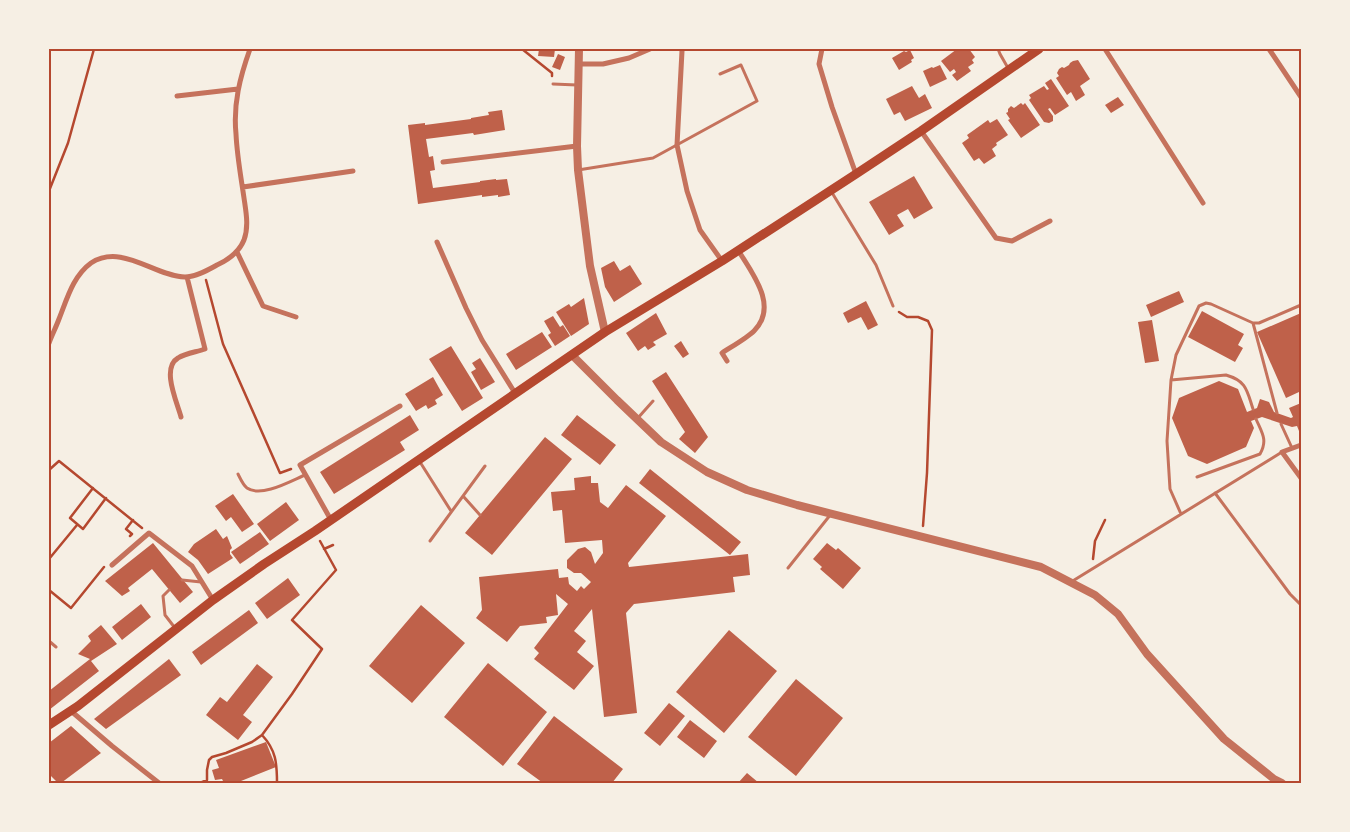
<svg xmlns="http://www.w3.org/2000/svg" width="1350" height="832" font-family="'Sofia Sans Condensed',sans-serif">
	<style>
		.building { fill: #bf614a }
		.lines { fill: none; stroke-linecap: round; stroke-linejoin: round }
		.path { stroke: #b5482f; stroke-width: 2.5 }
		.service { stroke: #c5725c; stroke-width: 3 }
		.minor { stroke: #c5725c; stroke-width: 5 }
		.tertiary { stroke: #c5725c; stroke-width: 8 }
		.secondary { stroke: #b5482f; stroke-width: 9 }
		.neatline { fill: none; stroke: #b5482f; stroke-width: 2 }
	</style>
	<rect width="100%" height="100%" fill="#f6efe4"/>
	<path class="building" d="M539 49H555L554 57 538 56Z
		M957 49H969L975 57 972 60 974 63 968 67 971 71 957 81 952 75 956 72 954 69 950 72 941 61Z
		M910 50 914 58 911 60 912 62 899 70 892 58 904 51 906 52Z
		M558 54 565 57 560 70 552 67Z
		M1078 60 1090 79 1080 86 1085 95 1076 101 1071 92 1067 95 1056 78 1059 76 1057 73 1059 69 1062 67 1064 68 1069 65 1070 63 1073 61Z
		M940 65 947 79 930 87 923 71 932 67 933 68Z
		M1051 79 1069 106 1055 115 1050 108 1048 109 1053 116V121L1049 123 1044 122 1029 100 1031 98 1029 95 1044 86 1047 90 1049 89 1045 83Z
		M912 86 919 98 925 94 932 108 905 121 900 112 894 115 886 99Z
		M1118 97 1124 105 1111 113 1105 105Z
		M1021 103 1023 105 1025 103 1040 125 1021 138 1008 120 1010 119 1006 113 1008 112V109L1011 106 1014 108Z
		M502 110 505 130 474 135 473 133 426 139 429 157 433 156 435 170 430 171 433 188 480 182V181L496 179V180L507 179 510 195 498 197V195L482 197V195L418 204 408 125 425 123V125L471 119V118L489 115 488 112Z
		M997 119 1008 135 996 143 997 145 992 149 996 156 984 164 979 158 974 161 962 143 969 138 967 135 988 120 990 123Z
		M914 176 933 208 914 219 908 209 897 215 904 226 889 235 869 202Z
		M614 261 620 271 630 265 642 284 614 302 605 287 601 268Z
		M1179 291 1184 302 1151 317 1146 305Z
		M584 298 589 324 571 336 556 312 569 304 571 307Z
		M866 301 878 325 868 330 861 317 848 323 843 313Z
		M1202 311 1244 334 1238 345 1243 348 1235 362 1188 337Z
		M656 313 667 334 653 342 656 345 648 350 645 346 638 351 626 333Z
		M1301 313V396L1299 392 1286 398 1257 332Z
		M553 316 560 327 563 325 570 336 555 346 548 335 551 333 544 321Z
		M1152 320 1159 361 1145 363 1138 322Z
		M542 332 552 347 516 370 506 354Z
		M681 341 689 354 683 358 674 346Z
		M451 346 483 398 462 411 429 359Z
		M480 358 495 382 481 390 471 372 476 369 472 363Z
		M666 372 708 437 695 453 679 439 685 432 652 381Z
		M433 377 443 395 435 400 437 404 428 409 426 405 416 411 405 394Z
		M1219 381 1238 389 1247 412 1257 408 1260 399 1269 402 1274 412 1291 418 1293 417 1289 408 1301 403V436L1297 426 1292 427 1262 417 1251 421 1254 428 1246 447 1207 464 1188 456 1172 418 1179 398Z
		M410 415 419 430 400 442 405 450 334 494 320 472Z
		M577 415 616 445 600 465 561 435Z
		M545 437 572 459 492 555 465 533Z
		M650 469 741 542 730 555 639 483Z
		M591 476V483H598L600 502 608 508 626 485 666 516 628 563 629 567 748 554 750 575 733 577 735 592 634 604 626 613 637 713 604 717 592 609 574 631 586 641 577 652 594 666 574 690 534 659 539 653 534 648 568 604 556 594 558 615 546 617 547 623 520 626 507 642 476 618 482 610 479 577 558 569 559 578 568 577 569 584 577 591 581 586 584 589 591 582 581 573H574L567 568V560L578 549 585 547 591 552 595 564 603 553 602 540 565 543 562 510 553 511 551 492 575 490 574 478Z
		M233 494 254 524 242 532 231 517 226 521 215 506Z
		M286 502 299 520 270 541 257 524Z
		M216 529 223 539 227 536 232 548 230 550V554L233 558 208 574 198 560 188 552 194 544Z
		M260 532 269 544 240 564 231 552Z
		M153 543 193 592 180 603 152 569 128 588 130 591 122 596 105 581Z
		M827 543 836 550 838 548 861 568 843 589 820 569 822 567 813 559Z
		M288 578 300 595 267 619 255 603Z
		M141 604 151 617 122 640 112 627Z
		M421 605 465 643 412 703 369 666Z
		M249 610 258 623 201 665 192 652Z
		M101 625 117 644 91 661 99 671 49 710V691L90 659 78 654 91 641 88 636Z
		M729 630 777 671 724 733 676 692Z
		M169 659 181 675 106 729 94 719Z
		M488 663 547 712 503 766 444 717Z
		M257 664 273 677 243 715 252 722 238 740 206 715 220 697 227 702Z
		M796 679 843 718 796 776 748 737Z
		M669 703 685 716 660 746 644 733Z
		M554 716 623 769 612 783H543L517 764Z
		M690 720 717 741 704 758 677 737Z
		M71 726 101 753 61 783H58L49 774V743Z
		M266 742 276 767 236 783H224L222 779 215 780 212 770 219 768 216 760Z
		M747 773 759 783H738Z"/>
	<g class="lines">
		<path class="path" d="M522 49 552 73V76
			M49 191 68 143 94 49
			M206 280 223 344 280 473 291 469
			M899 312 907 317H918L928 321 932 330 927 473 923 526
			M49 470 59 461 142 528
			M93 488 70 518 83 529 106 498
			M130 536 132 534 126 529 133 520
			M324 549 333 545
			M49 559 77 525
			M1093 559 1095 541 1105 520
			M49 590 71 608 104 567
			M262 735C276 750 277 763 277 783
			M200 783 207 780V770L209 760 212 757 226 753 252 742 262 735 292 694 322 649 292 620 336 570 320 541"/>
		<path class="service" d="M998 49 1000 54 1008 68
			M553 84 577 85
			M578 170 653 158 757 101 741 65 720 74
			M831 191 876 265 893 306
			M1253 323 1277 413
			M1171 380 1226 375C1247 381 1247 391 1253 409
			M637 419 653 401
			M1281 424 1292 448
			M420 462 451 511
			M238 474C240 478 243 485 247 488 261 498 291 481 305 475
			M1197 477 1260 454C1268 440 1262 433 1256 419
			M1215 493 1290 594 1301 605
			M463 496 480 515
			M1181 514 1170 489 1167 441 1171 380 1176 355 1199 306 1206 303 1211 304 1253 323H1259L1301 305
			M430 541 485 466
			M788 568 831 514
			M182 580 201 582
			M1071 582 1282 452
			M169 590 163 596 165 615 175 628
			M49 641 56 647"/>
		<path class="minor" d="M681 49 682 51 677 145 687 191 700 230 722 261
			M822 49 819 64 832 107 856 174
			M1105 49 1203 203
			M1269 49 1301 97
			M578 64H603L629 58 650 49
			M177 96 238 89
			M921 131 996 238 1012 241 1050 221
			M443 162 577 146
			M243 187 353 171
			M437 242 466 308 482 340 515 393
			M237 252 263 306 296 317
			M49 343C52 335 56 327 59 319 67 299 73 276 91 263 122 243 154 276 185 277 196 277 208 270 217 265 228 260 239 252 244 240 249 226 246 212 244 198 241 177 237 156 236 134 233 104 240 77 250 49
			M727 361 722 353C731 347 747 338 754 331 779 306 752 273 738 250
			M181 417C177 402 161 368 178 358 186 353 197 352 205 349L187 277
			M1301 445 1282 452 1301 478
			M331 520 300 465 400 406
			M112 565 149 533 192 566 213 600
			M71 711 112 746 159 783"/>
		<path class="tertiary" d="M579 49 577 146 578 170 590 266 605 332
			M572 355 617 400 661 442 707 472 747 490 797 505 1041 567 1095 595 1118 614 1147 654 1224 739 1274 779 1282 783"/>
		<path class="secondary" d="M49 725 78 706 213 600 264 564 315 531 605 332 722 261 856 174 921 131 1039 49"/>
	</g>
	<rect width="1350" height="832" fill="none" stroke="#f6efe4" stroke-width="100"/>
	<rect x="50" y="50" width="1250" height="732" class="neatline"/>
</svg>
